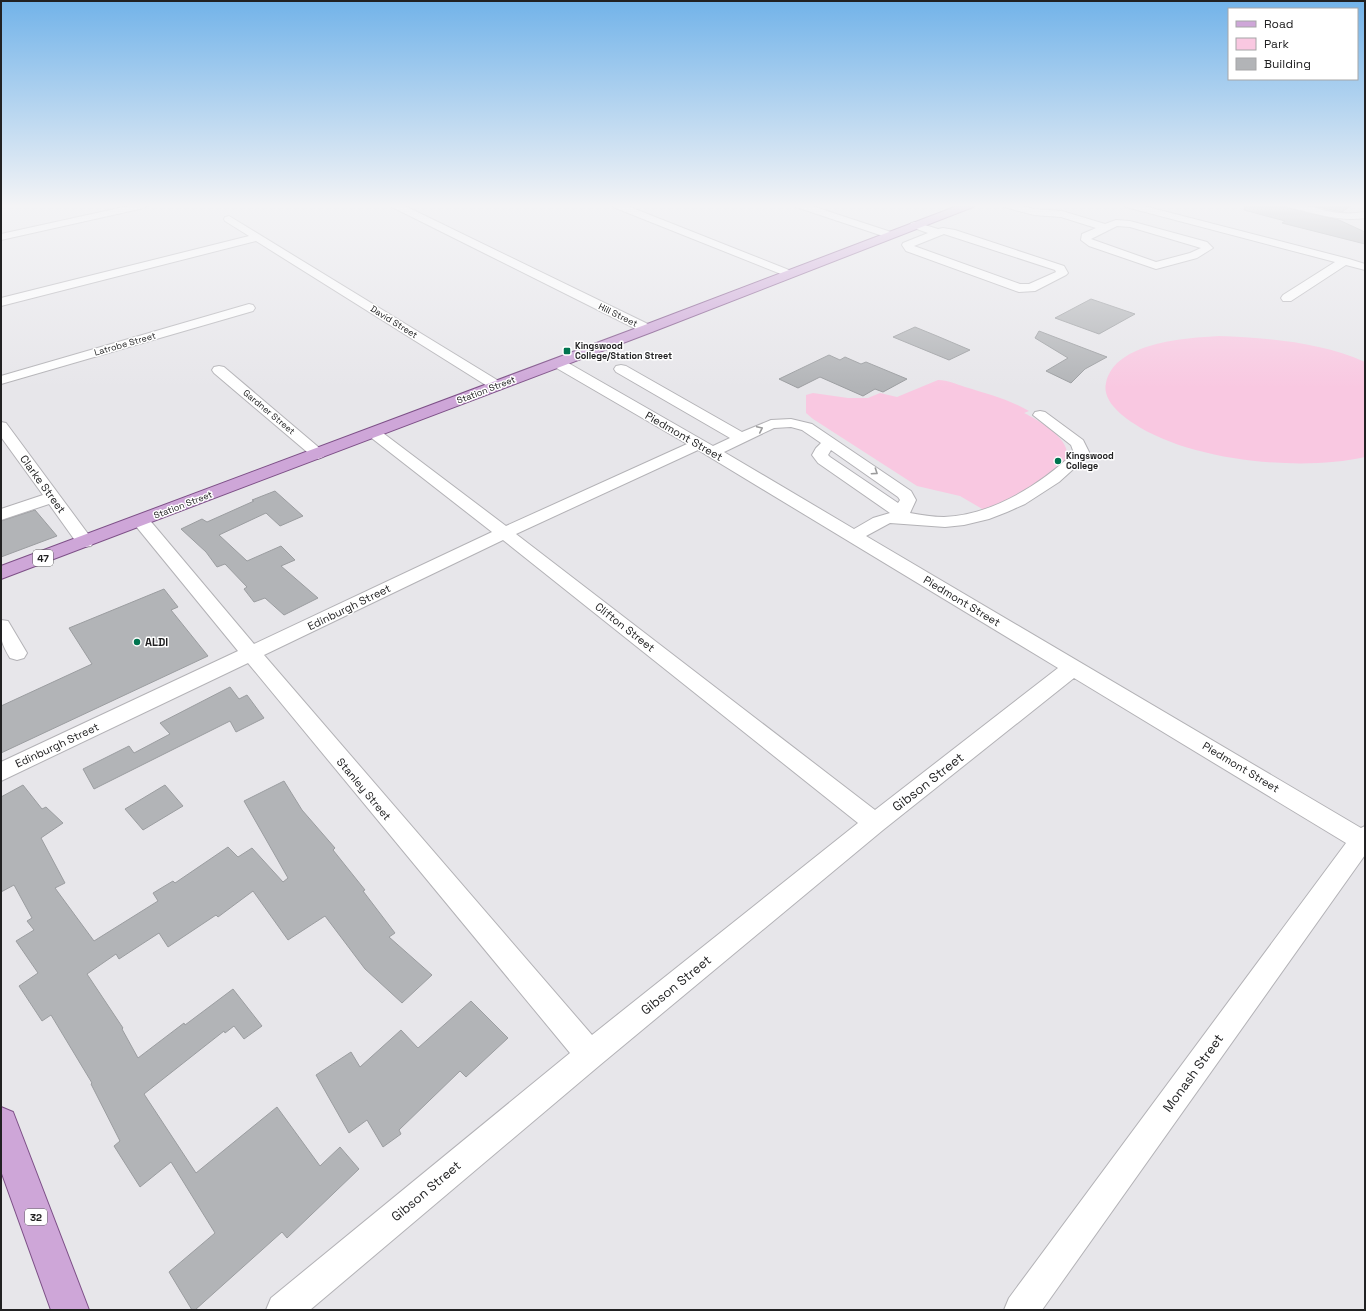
<svg xmlns="http://www.w3.org/2000/svg" width="1366" height="1311" font-family="'Space Grotesk',sans-serif">
	<style>
		.green { fill: #f9c8e1 }
		.building { fill: #b2b4b7; stroke: #9b9da0 }
		.lines { fill: none; stroke-linecap: round; stroke-linejoin: round }
		.minor-casing { stroke: #b3b2b6; stroke-width: 2 }
		.major-casing { stroke: #7d5087; stroke-width: 2 }
		.minor { fill: #fff; fill-rule: evenodd }
		.major { fill: #cea6d8; fill-rule: evenodd }
		.oneway { stroke: #9b9b9c }
		.poi-dot { fill: #00744f; stroke: #fff; stroke-width: 1.5 }
		.labels { text-anchor: middle; dominant-baseline: central; stroke-width: 3; stroke-linejoin: round; paint-order: stroke }
		.far-street-label { font-size: 9px; fill: #212122; stroke: #fff }
		.far-poi-label { font-size: 9px; font-weight: bold; fill: #212122; stroke: #fff; text-anchor: start }
		.shield { fill: #fff; stroke: #646464; stroke-width: 1 }
		.shield-label { font-size: 10px; font-weight: bold; fill: #212122 }
		.street-label { font-size: 11px; fill: #212122; stroke: #fff }
		.poi-label { font-size: 11px; font-weight: bold; fill: #212122; stroke: #fff; text-anchor: start }
		.near-street-label { font-size: 13px; fill: #212122; stroke: #fff }
	</style>
	<rect width="100%" height="100%" fill="#e7e6ea"/>
	<path class="green" d="M1219 336C1267 338 1320 342 1365 362V457C1300 472 1189 461 1133 423 1121 415 1102 400 1106 383 1115 342 1185 338 1219 336Z
		M938 380C948 380 956 384 965 387 988 394 1008 399 1029 411L1024 413C1038 420 1070 438 1067 457 1064 474 1000 504 984 510L960 496 917 486 813 419 806 413V395L813 393 848 398H868L880 393 897 397Z"/>
	<path class="building" d="M1245 205H1286L1288 208 1339 220 1365 232V244L1282 223 1285 221 1244 210Z
		M1307 205H1352L1342 212Z
		M1091 299 1135 314 1099 334 1055 318Z
		M915 327 937 336 970 350 949 360 893 337Z
		M1039 331 1107 357 1085 369 1071 383 1046 371 1068 358 1035 338Z
		M829 355 840 360 845 357 861 364 866 362 907 379 883 392 875 389 863 396 820 377 798 388 779 379Z
		M275 491 303 516 280 526 266 513 219 535 247 561 281 546 295 560 281 566 318 598 284 615 265 598 254 602 244 589 247 587 225 564 217 567 206 552 181 529 202 519 207 522 254 501 252 500Z
		M35 510 57 536 1 557V521Z
		M164 589 178 607 171 610 208 656 1 753V706L92 664 69 628Z
		M230 687 239 699 247 695 264 718 236 732 230 721 94 789 83 769 129 746 134 753 170 734 160 723Z
		M284 781 302 810 335 848 333 850 365 890 363 891 395 933 389 937 432 975 402 1003 365 969 325 916 288 940 253 891 218 917 216 915 168 947 159 933 119 959 116 954 87 974 123 1028 122 1029 138 1058 184 1023 185 1025 233 989 262 1026 244 1039 234 1026 225 1033 224 1031 144 1094 196 1173 277 1107 320 1166 340 1147 359 1169 287 1238 282 1232 195 1310H192L169 1272 215 1233 171 1162 140 1187 114 1146 120 1141 91 1084 92 1083 51 1015 42 1021 19 986 38 973 16 941 34 930 27 921 32 918 14 885 1 892V797L23 785 42 809 46 807 63 823 41 838 65 883 55 888 94 941 158 901 153 893 173 881 175 883 228 847 238 857 252 848 283 882 288 878 244 801Z
		M165 785 183 806 143 830 125 809Z
		M471 1001 508 1038 466 1077 460 1071 399 1130 401 1134 383 1147 367 1120 349 1133 316 1075 351 1052 360 1067 401 1030 418 1048Z"/>
	<g class="lines">
		<g class="minor-casing">
			<path id="minor" d="M133 205H149L144 208 1 240V234Z
				M391 205H403L652 326 653 329 652 332H642L392 207Z
				M612 205H625L794 272 796 274 794 276H786L613 207Z
				M795 205H809L894 233 895 235 890 238 886 237 796 207Z
				M1003 205H1018L1034 209 1062 211 1105 224 1116 220 1130 221 1207 242 1213 248 1197 258 1156 269 1089 246 1081 240 1082 234 1096 228 1061 217 1034 215 1004 207ZM1117 226 1130 227 1201 248 1190 253 1156 262 1091 239Z
				M1125 205H1140L1349 259 1365 264V270L1346 265 1291 301H1283L1281 298 1283 295 1335 262 1126 207Z
				M1287 205C1301 203 1314 208 1327 211 1340 214 1352 214 1365 212V218C1339 222 1314 213 1288 207Z
				M229 216 502 383 504 386 502 389 497 390 492 389 256 241 1 306V298L249 236 225 221 224 219 225 217Z
				M915 222 938 229 943 228 955 230 1064 266 1068 273 1066 275 1035 291 1019 292 906 251 902 245 903 243 928 233 911 227 910 225 911 223ZM944 234 1055 270 1056 272 1029 284H1020L914 246Z
				M249 304 253 305 255 308 253 311 1 384V376Z
				M558 359 563 360 713 446 730 438 616 372 614 369 616 366 621 365 626 366 742 432 771 420 791 419 812 424 911 491 916 500 910 513C921 515 933 517 944 517 993 515 1039 485 1074 453L1071 445 1033 415 1035 412 1040 411 1045 412 1083 440 1090 454 1059 482 1025 504 1007 512 989 519 964 525 945 527 890 523 866 536 1361 828 1365 826V855L1042 1310H1004L1009 1298 1346 843 1074 678 883 830 600 1065 310 1310H266L271 1298 570 1053 248 663 1 781V762L238 651 135 525 132 521 135 517 141 516 147 517 254 644 492 532 369 436 366 433 369 430 374 428 379 430 506 526 687 444 553 366 551 363 553 360ZM791 427 802 430 821 443 816 448 812 455 818 463 890 513 873 518 854 529 724 452 774 428ZM698 450 1058 668 875 810 516 534ZM831 450 898 497 900 500 898 503 830 457 828 455ZM503 540 858 823 592 1035 264 655Z
				M219 366 224 367 323 451 326 454 323 457 318 459 313 457 214 373 212 370 214 367Z
				M1 422 6 423 94 542 91 546 85 547 79 546 49 504 1 520V509L43 495 1 437Z
				M1 620 8 621 27 653 24 658 17 660 10 658C0 641 1 639 1 620Z"/>
		</g>
		<g class="major-casing">
			<path id="major" d="M960 205H975L973 207 652 332 1 579V566L642 326Z
				M1 1107 13 1112 89 1310H51L1 1171Z"/>
		</g>
		<use href="#minor" class="minor"/>
		<use href="#major" class="major"/>
	</g>
	<defs><path id="oneway-chevron" d="M-2-3.5L2.5 0L-2 3.5" fill="none" stroke-width="1.6" stroke-linecap="round" stroke-linejoin="round"/></defs>
	<g class="oneway">
		<use href="#oneway-chevron" transform="translate(760 429) rotate(-25)"/>
		<use href="#oneway-chevron" transform="translate(875 472) rotate(34)"/>
	</g>
	<linearGradient id="sky" x2="0" y2="1"><stop stop-color="#72b3e9"/><stop offset="0.53" stop-color="#f4f4f6"/><stop offset="1" stop-color="#f4f4f6" stop-opacity="0"/></linearGradient>
	<rect width="1366" height="388" fill="url(#sky)"/>
	<g class="poi-dot">
		<rect x="563" y="347" width="8" height="8" rx="2"/>
		<circle cx="1058" cy="461" r="4"/>
		<circle cx="137" cy="642" r="4"/>
	</g>
	<g class="labels">
		<g class="far-street-label">
			<text transform="translate(618 315) rotate(26)">Hill Street</text>
			<text transform="translate(394 322) rotate(32)">David Street</text>
			<text transform="translate(125 344) rotate(-16)">Latrobe Street</text>
			<text transform="translate(486 390) rotate(-21)">Station Street</text>
			<text transform="translate(269 412) rotate(40)">Gardner Street</text>
			<text transform="translate(183 505) rotate(-21)">Station Street</text>
		</g>
		<g class="far-poi-label">
			<text x="575" y="346">Kingswood<tspan x="575" dy="10">College/Station Street</tspan></text>
			<text x="1066" y="456">Kingswood<tspan x="1066" dy="10">College</tspan></text>
		</g>
		<g class="shield">
			<rect x="33" y="550" width="20" height="16" rx="3"/>
			<rect x="25" y="1209" width="22" height="16" rx="3"/>
		</g>
		<g class="shield-label">
			<text x="43" y="558">47</text>
			<text x="36" y="1217">32</text>
		</g>
		<g class="street-label">
			<text transform="translate(684 436) rotate(30)">Piedmont Street</text>
			<text transform="translate(43 484) rotate(54)">Clarke Street</text>
			<text transform="translate(962 601) rotate(31)">Piedmont Street</text>
			<text transform="translate(349 607) rotate(-26)">Edinburgh Street</text>
			<text transform="translate(625 627) rotate(38)">Clifton Street</text>
			<text transform="translate(57 745) rotate(-25)">Edinburgh Street</text>
			<text transform="translate(1241 767) rotate(31)">Piedmont Street</text>
			<text transform="translate(364 789) rotate(50)">Stanley Street</text>
		</g>
		<g class="poi-label">
			<text x="145" y="642">ALDI</text>
		</g>
		<g class="near-street-label">
			<text transform="translate(928 782) rotate(-38)">Gibson Street</text>
			<text transform="translate(676 985) rotate(-39)">Gibson Street</text>
			<text transform="translate(1193 1073) rotate(-54)">Monash Street</text>
			<text transform="translate(426 1191) rotate(-40)">Gibson Street</text>
		</g>
	</g>
	<rect width="1366" height="1311" fill="none" stroke="#212122" stroke-width="4"/>
	<rect x="1228" y="8" width="130" height="72" fill="#ffffff" stroke="#a6a6a7"/>
	<rect x="1236" y="21" width="20" height="6" fill="#cea6d8" stroke="#a6a6a7"/>
	<text x="1264" y="28" font-size="12" fill="#212122">Road</text>
	<rect x="1236" y="38" width="20" height="12" fill="#f9c8e1" stroke="#a6a6a7"/>
	<text x="1264" y="48" font-size="12" fill="#212122">Park</text>
	<rect x="1236" y="58" width="20" height="12" fill="#b2b4b7" stroke="#a6a6a7"/>
	<text x="1264" y="68" font-size="12" fill="#212122">Building</text>
</svg>
